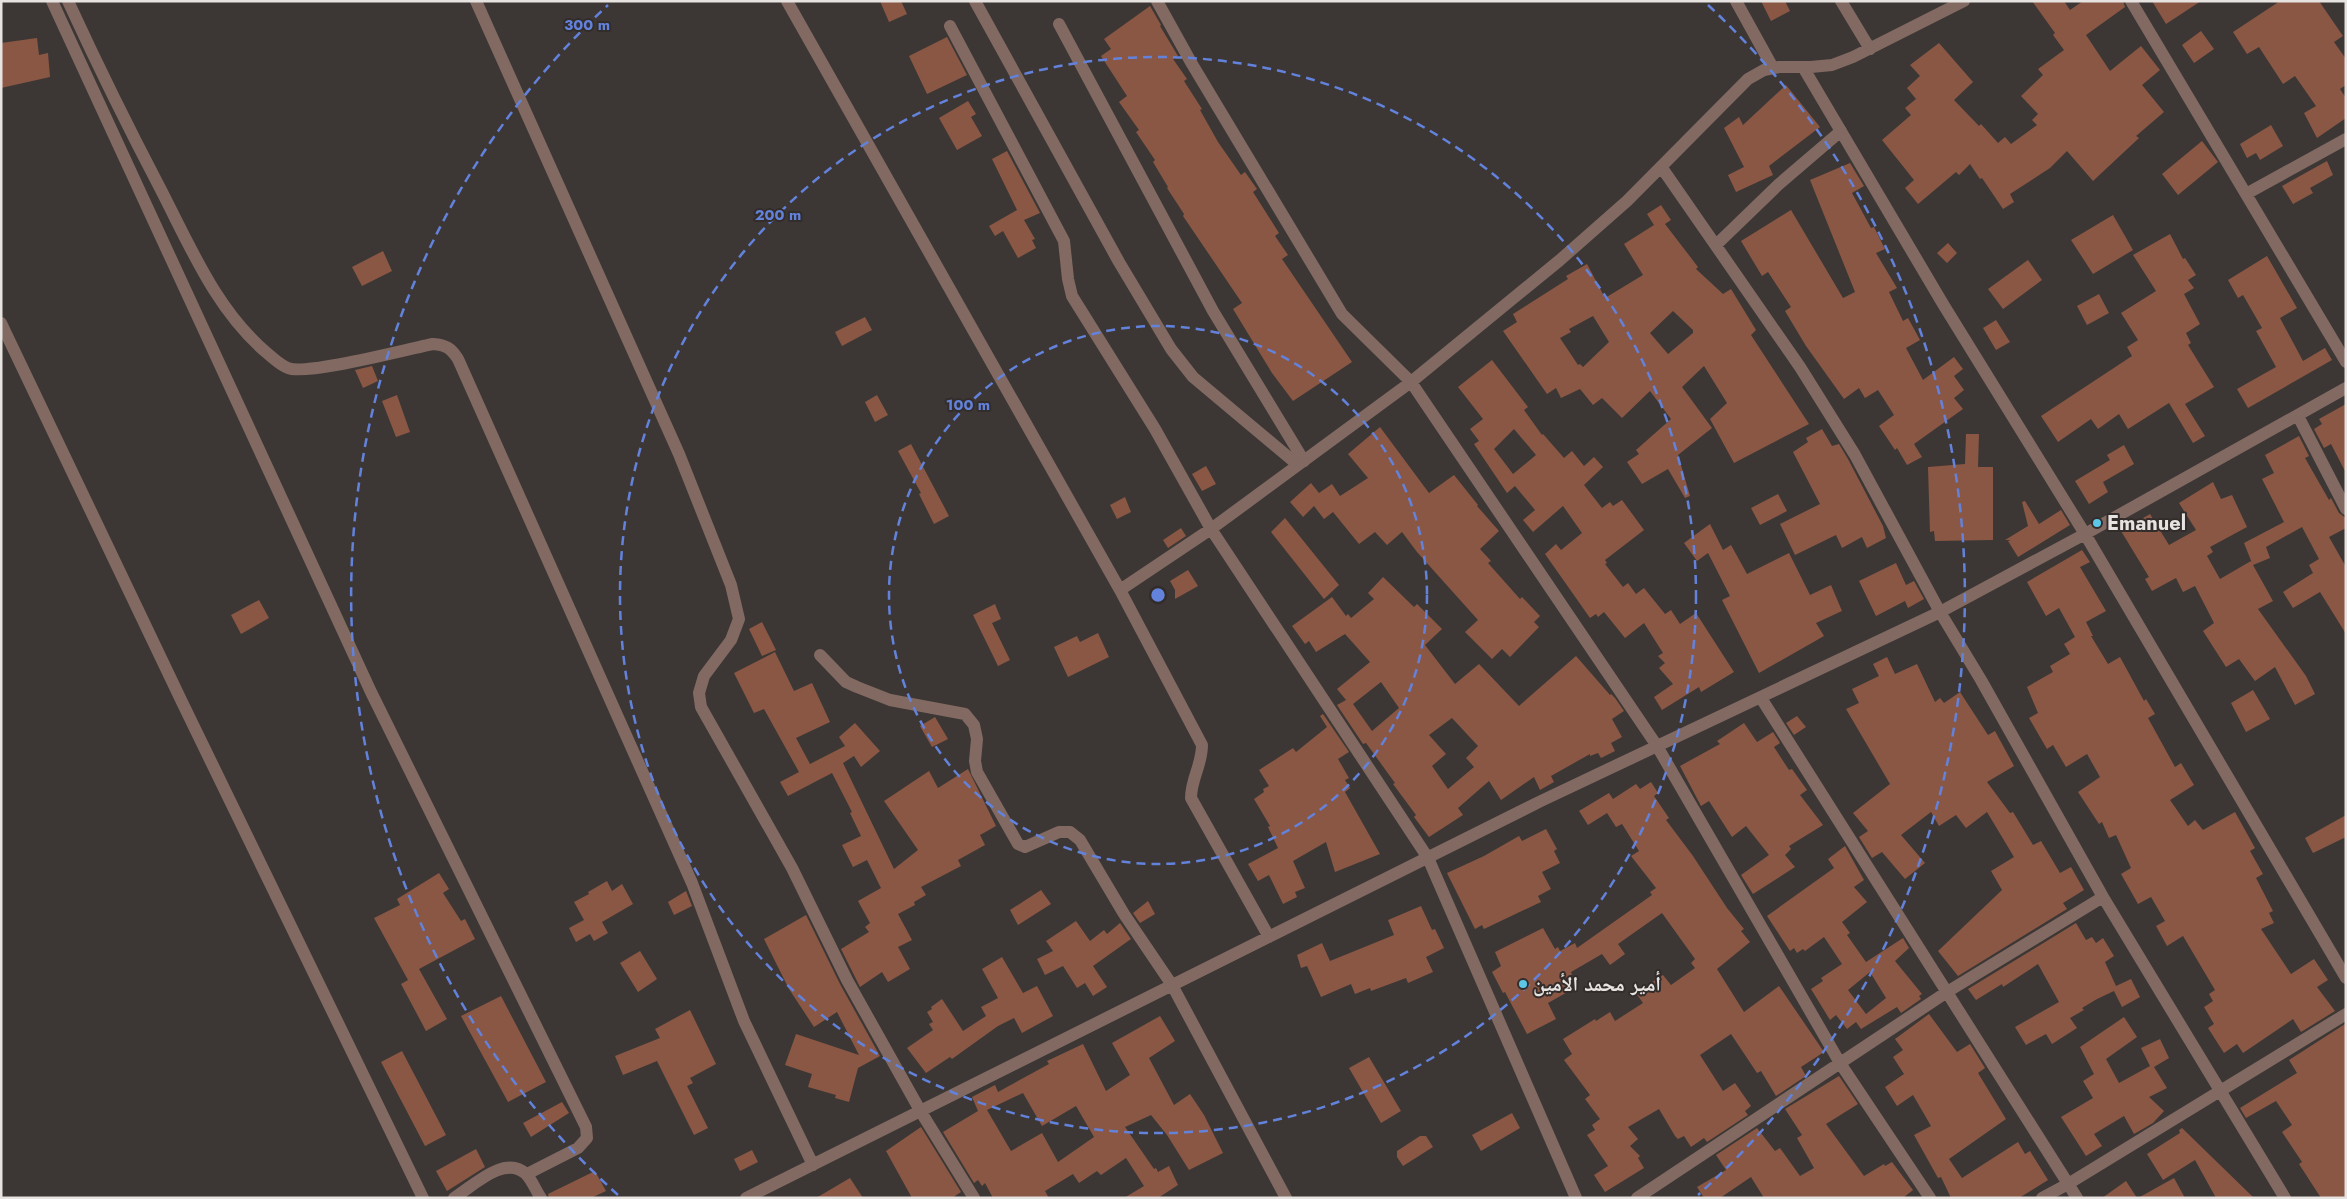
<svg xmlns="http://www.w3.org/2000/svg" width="2347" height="1199" font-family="Jost,'Noto Naskh Arabic',sans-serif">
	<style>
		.building { fill: #8a5744; fill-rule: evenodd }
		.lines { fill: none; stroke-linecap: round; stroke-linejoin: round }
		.minor { stroke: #826a62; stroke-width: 12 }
		.ring { fill: none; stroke: #6382db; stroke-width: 2.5; stroke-dasharray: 9 6 }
		.poi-dot { fill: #5dc7e8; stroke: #322c2b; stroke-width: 2 }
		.labels { text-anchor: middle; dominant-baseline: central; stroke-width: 4; stroke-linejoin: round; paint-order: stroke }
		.poi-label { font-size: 20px; font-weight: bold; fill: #e6e3e1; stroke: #322c2b; text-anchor: start }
		.centre { fill: #6382db; stroke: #322c2b; stroke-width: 2.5 }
		.ring-label { font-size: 15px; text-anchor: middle; font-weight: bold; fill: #6382db; stroke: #322c2b; stroke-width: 4; stroke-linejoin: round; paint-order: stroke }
	</style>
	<rect width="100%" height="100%" fill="#3c3735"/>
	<path class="building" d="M880 1H901L907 14 889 22Z
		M1761 1H1785L1790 11 1771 21Z
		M2032 1H2064L2070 10 2083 1H2123L2125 7 2086 35 2110 71 2141 46 2160 70 2142 85 2164 112 2136 136 2139 138 2093 181 2067 151 2050 168 2010 194 2014 202 2003 209 1982 178 1980 179 1970 164 1959 175 1956 172 1918 204 1905 188 1914 180 1882 140 1911 115 1905 108 1916 99 1907 88 1920 76 1910 65 1939 43 1973 82 1954 100 1979 126 1981 124 1998 143 2005 137 2011 144 2037 125 2032 120 2038 114 2021 96 2043 75 2038 69 2064 50 2053 35 2055 33Z
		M2152 1H2201L2166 24Z
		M2280 1H2319L2343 36 2334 42 2346 59V85L2340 89 2346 98V118L2317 138 2304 113 2316 106 2295 76 2283 84 2259 47 2247 54 2233 32Z
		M1150 6 1161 25 1160 26 1178 56 1173 59 1187 79 1184 81 1202 109 1200 110 1218 142 1241 175 1245 172 1257 189 1253 192 1279 233 1275 236 1288 255 1282 259 1352 362 1293 401 1272 373 1233 309 1242 303 1183 216 1184 214 1167 188 1168 187 1153 162 1155 160 1136 132 1139 130 1119 102 1127 96 1101 56 1111 49 1104 39Z
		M2201 31 2214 49 2194 63 2182 45Z
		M947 37 967 75 927 94 909 56Z
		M37 38 39 55 48 53 50 77 1 88V43Z
		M1786 85 1820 127 1769 166 1773 175 1736 192 1728 175 1744 167 1724 128 1739 117 1743 125Z
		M968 101 976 114 971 117 982 136 957 150 939 118Z
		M2271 125 2283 146 2260 160 2256 153 2247 158 2240 144Z
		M2202 141 2218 162 2178 195 2162 174Z
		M1007 151 1040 213 1024 220 1035 239 1032 240 1036 248 1018 258 1003 231 995 236 989 226 1017 210 992 159Z
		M2327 161 2333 175 2310 188 2313 193 2293 204 2282 186Z
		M1850 163 1864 186 1852 193 1871 228 1874 227 1885 249 1876 253 1897 288 1889 292 1903 321 1908 318 1920 340 1906 348 1923 380 1954 357 1963 369 1954 376 1964 390 1954 398 1963 409 1914 444 1922 457 1907 465 1897 448 1895 450 1879 426 1894 415 1878 390 1865 398 1859 388 1844 399 1806 346 1785 311 1791 307 1768 272 1762 276 1741 241 1791 210 1843 298 1855 292 1810 180Z
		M1661 205 1671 220 1665 224 1698 267 1696 269 1723 294 1731 289 1756 330 1751 335 1809 424 1734 463 1710 419 1727 403 1704 366 1682 387 1712 428 1678 455 1690 496 1685 498 1668 469 1642 484 1627 462 1639 454 1636 450 1671 419 1650 391 1622 418 1602 398 1593 405 1580 389 1561 398 1556 388 1547 394 1503 331 1517 322 1513 314 1568 279 1566 276 1587 264 1605 298 1643 275 1624 244 1654 225 1647 214ZM1673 311 1693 330V333L1668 354 1650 333ZM1593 316 1609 342 1583 367 1580 364 1578 365 1560 338 1571 332 1569 329Z
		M2113 215 2133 250 2093 274 2071 240Z
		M2170 234 2183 259 2185 258 2196 275 2188 280 2194 288 2184 294 2200 324 2186 333 2191 343 2188 345 2214 387 2185 404 2205 436 2193 443 2169 403 2128 429 2119 414 2098 429 2091 419 2058 442 2041 416 2132 356 2127 347 2138 340 2121 313 2156 291 2133 255Z
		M1948 243 1957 253 1947 263 1937 253Z
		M383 251 392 271 362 286 352 267Z
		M2267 256 2297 308 2280 318 2303 361 2325 348 2332 360 2248 408 2237 389 2276 367 2256 331 2262 328 2243 295 2238 298 2228 280Z
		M2028 260 2042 280 2003 309 1988 289Z
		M2099 294 2109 313 2087 325 2077 306Z
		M865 317 872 330 842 346 835 332Z
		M1996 320 2010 342 1996 350 1983 328Z
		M1492 360 1528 407 1524 410 1542 435 1543 434 1564 458 1572 451 1584 466 1594 457 1603 467 1584 485 1602 508 1610 502 1613 506 1622 500 1644 530 1605 560 1607 563 1605 564 1623 587 1628 583 1636 594 1644 588 1665 614 1671 610 1680 624 1696 613 1734 672 1701 692 1699 687 1662 710 1654 697 1673 684 1659 668 1665 663 1658 656 1663 653 1644 623 1625 638 1604 612 1598 617 1596 614 1590 618 1545 554 1556 544 1561 550 1582 533 1563 506 1533 532 1523 520 1535 510 1515 486 1507 493 1474 444 1479 441 1470 429 1483 419 1458 387ZM1514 429 1536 455 1513 474 1494 449Z
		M372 366 378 381 363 388 355 370Z
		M397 395 410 432 396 437 382 401Z
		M877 395 888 415 875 422 865 402Z
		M2346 404V473L2331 444 2324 448 2314 429 2322 424 2319 419Z
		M1380 427 1429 493 1454 475 1478 505 1477 506 1499 531 1480 549 1491 561 1488 563 1520 599 1522 597 1540 616 1534 622 1539 627 1510 657 1502 649 1492 659 1465 632 1478 620 1417 552 1402 532 1387 545 1375 532 1359 544 1333 512 1324 519 1314 506 1303 517 1290 502 1311 483 1319 493 1332 484 1340 496 1368 478 1348 454Z
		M1822 429 1832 446 1839 444 1848 459 1883 526 1886 538 1867 548 1862 537 1842 548 1836 535 1795 555 1780 524 1820 504 1793 452 1808 442 1806 438Z
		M1966 434H1979L1978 467H1993V540L1935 541 1934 531 1930 532 1928 467 1965 464Z
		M2299 436 2309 456 2305 458 2329 500 2331 498 2339 513 2346 518V528L2329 537 2346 567V634L2320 592 2293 608 2283 592 2313 573 2309 565 2319 559 2302 527 2266 547 2270 558 2253 565 2273 601 2258 609 2306 676 2315 694 2295 705 2275 667 2255 681 2239 659 2226 667 2203 631 2214 623 2195 586 2183 592 2176 578 2152 591 2145 579 2149 577 2121 531 2150 514 2169 545 2196 530 2179 503 2213 482 2221 499 2232 495 2247 527 2210 547 2213 552 2207 556 2220 579 2251 561 2252 563 2244 543 2284 522 2262 479 2274 473 2265 455Z
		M911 444 949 516 934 524 919 494 921 493 898 451Z
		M2124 445 2134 464 2103 482 2108 492 2089 504 2075 481 2110 460 2107 455Z
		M1206 466 1216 484 1202 491 1192 474Z
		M1778 494 1787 511 1760 525 1751 508Z
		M1125 497 1131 512 1117 519 1110 505Z
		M2025 501 2039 524 2061 510 2070 525 2018 557 2008 541 2011 540H2005L2028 526 2022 502Z
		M1285 518 1339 585 1324 599 1271 532Z
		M1710 524 1723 550 1731 545 1747 574 1789 553 1810 595 1831 585 1842 611 1816 623 1824 636 1759 673 1722 600 1730 596 1708 553 1697 561 1684 543Z
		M1181 528 1186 536 1168 548 1163 540Z
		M2082 550 2090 562 2080 567 2106 611 2086 622 2093 636H2091L2108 664 2120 657 2144 701 2146 699 2155 714 2148 718 2175 767 2181 763 2194 785 2170 800 2188 826 2195 820 2203 830 2235 812 2255 848 2250 851 2263 874 2256 878 2273 911 2269 913 2274 923 2261 929 2291 974 2314 959 2328 980 2317 987 2335 1011 2301 1032 2293 1019 2243 1053 2237 1044 2224 1053 2208 1028 2214 1024 2204 1007 2213 1001 2209 994 2215 990 2183 936 2167 946 2156 926 2165 921 2151 897 2138 904 2121 874 2131 868 2116 835 2109 838 2102 822 2099 824 2078 792 2100 777 2087 754 2066 767 2053 745 2047 749 2029 718 2038 713 2027 687 2053 672 2050 666 2070 654 2064 644 2075 637 2059 608 2046 616 2027 582Z
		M1896 563 1906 585 1914 581 1924 599 1908 608 1905 601 1876 616 1859 581Z
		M1188 570 1198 586 1175 599V590L1170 581Z
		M1383 577 1414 607 1417 604 1442 629 1425 645 1455 684 1479 664 1519 706 1576 656 1610 695 1611 694 1615 698 1624 711 1612 719 1622 737 1611 743 1615 751 1601 758 1598 753 1590 756V754L1551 776 1554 782 1540 790 1534 777 1501 800 1489 781 1458 808 1463 815 1429 837 1414 817 1416 815 1393 784 1395 783 1366 743 1363 744 1337 705 1346 700 1337 689 1370 662 1345 634 1316 652 1309 641 1305 644 1292 626 1332 597 1346 616 1348 614 1351 618 1374 599 1368 593ZM1381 682 1399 708 1372 731 1353 704ZM1452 718 1478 746 1466 758 1474 767 1448 789 1432 766 1446 754 1429 735Z
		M259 600 269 618 241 634 231 615Z
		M995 604 1001 619 992 623 1010 660 998 666 973 615Z
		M762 622 776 650 762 656 749 629Z
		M1098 633 1109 657 1068 677 1054 647 1077 636 1080 642Z
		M775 652 794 691 812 683 830 722 796 738 810 764 845 746 839 737 855 723 880 751 861 767 854 756 843 763 894 869 918 850 884 801 929 771 938 788 968 769 996 826 980 835 985 845 958 860 961 866 921 887 926 895 914 902 915 905 898 914 912 940 898 947 910 969 888 982 882 972 860 987 841 949 869 932 865 927 870 923 858 901 881 888 867 860 853 867 842 845 861 836 850 813 852 812 832 773 788 796 780 782 799 772 764 709 754 713 734 673Z
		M1887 657 1895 674 1917 664 1935 702 1940 698 1944 703 1960 692 1988 735 1995 731 2014 766 1987 782 2010 813 2013 812 2033 845 2041 841 2060 873 2071 867 2084 890 2063 903 2067 909 1958 976 1938 951 2002 890 1991 871 2014 857 1987 812 1966 828 1956 815 1939 826 1931 812 1901 835 1925 863 1905 879 1882 852 1872 858 1859 837 1868 831 1853 813 1890 784 1846 709 1859 703 1852 689 1879 676 1873 664Z
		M2253 690 2270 719 2246 732 2231 703Z
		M1323 714 1349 752 1338 759 1349 778 1345 780 1350 788 1345 792 1380 854 1335 872 1326 842 1293 861 1305 888 1295 892 1297 897 1283 904 1269 875 1258 881 1248 864 1278 848 1268 827 1270 826 1254 799 1264 792 1263 789 1269 786 1259 770 1293 748 1296 752 1327 727 1320 716Z
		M1797 716 1806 727 1794 735 1786 723Z
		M935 717 948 739 932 747 920 726Z
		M1744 723 1757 742 1773 732 1780 743 1774 747 1789 770 1792 769 1807 790 1800 795 1823 825 1789 846 1791 849 1785 855 1795 867 1753 894 1741 875 1769 855 1746 826 1732 837 1709 801 1701 806 1680 766 1720 744 1717 741Z
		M1651 782 1658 793 1654 796 1669 818 1666 820 1693 856 1727 908 1744 929 1741 931 1750 942 1717 969 1744 1012 1779 986 1824 1052 1801 1067 1806 1076 1776 1096 1761 1071 1757 1073 1731 1034 1700 1055 1723 1091 1735 1083 1751 1106 1745 1111 1748 1115 1707 1142 1704 1138 1691 1147 1684 1136 1678 1139 1675 1136 1659 1109 1628 1127 1638 1139 1630 1146 1640 1156 1638 1158 1644 1168 1605 1192 1594 1175 1608 1166 1587 1135 1595 1130 1592 1125 1600 1119 1585 1099 1590 1095 1564 1060 1572 1054 1563 1039 1595 1019 1596 1021 1610 1012 1615 1021 1643 1003 1636 993 1663 975 1671 985 1695 968 1691 963 1695 959 1662 913 1618 944 1625 954 1610 965 1602 954 1571 972 1572 975 1565 978 1571 990 1548 1003 1556 1019 1527 1034 1505 992 1503 993 1492 972 1501 966 1495 952 1543 928 1555 949 1558 947 1560 951 1575 943 1577 948 1652 895 1650 892 1656 888 1631 856 1639 851 1622 824 1616 827 1607 813 1588 825 1579 811 1609 793 1613 799 1636 784 1640 789Z
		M2346 815V837L2313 853 2305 838Z
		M1546 829 1557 849 1554 851 1560 863 1542 872 1551 889 1538 896 1541 902 1484 929 1482 925 1475 929 1447 873 1484 856 1519 836 1522 841Z
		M1845 846 1864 880 1854 887 1867 902 1842 922 1850 933 1847 935 1866 962 1903 938 1909 948 1895 961 1922 994 1919 996 1921 999 1901 1013 1897 1007 1861 1029 1856 1022 1847 1029 1836 1015 1830 1020 1811 989 1823 981 1821 978 1842 964 1824 937 1805 951 1803 949 1797 953 1794 948 1790 951 1767 916 1834 868 1828 859ZM1870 972 1886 998 1866 1014 1848 990Z
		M439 873 449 889 443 893 461 921 465 919 475 939 419 969 447 1019 426 1031 401 984 408 980 374 918 400 905 397 899Z
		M607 881 612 891 622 884 633 904 602 922 608 933 594 941 590 934 576 942 569 928 584 920 574 902 589 894 588 892Z
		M1041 890 1051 904 1018 925 1010 910Z
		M686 891 692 906 674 915 668 902Z
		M1148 901 1155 914 1140 923 1133 913Z
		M1421 906 1432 930 1435 929 1444 948 1426 957 1433 972 1408 983 1406 978 1371 991 1370 988 1355 994 1351 984 1321 997 1307 966 1301 968 1297 955 1322 943 1330 961 1394 935 1388 920Z
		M806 915 840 984 880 1056 858 1068 849 1102 835 1098 836 1095 808 1087 812 1074 785 1065 796 1034 859 1055 837 1012 814 1027 789 989 764 939Z
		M1076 921 1090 941 1104 930 1107 934 1120 923 1131 939 1093 966 1107 987 1093 996 1085 983 1077 988 1063 966 1045 975 1037 959 1053 951 1046 941Z
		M2076 923 2086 940 2092 937 2096 943 2103 938 2114 956 2105 962 2116 986 2131 979 2140 997 2122 1007 2114 991 2097 999 2082 1008 2084 1010 2070 1018 2077 1028 2052 1044 2046 1034 2026 1045 2015 1027 2059 1002 2038 964 2003 987 2002 984 1976 1000 1968 989Z
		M640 951 657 979 638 992 620 963Z
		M1002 957 1023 993 1037 986 1053 1016 1022 1033 1014 1018 998 1026 952 1059 950 1057 926 1073 907 1048 933 1030 929 1024 933 1022 927 1012 932 1009 931 1007 942 999 963 1031 986 1016 981 1007 998 998 982 969Z
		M501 996 546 1082 508 1102 461 1016Z
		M690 1010 716 1064 690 1078 693 1083 687 1086 708 1128 694 1135 657 1061 623 1075 615 1056 660 1038 655 1029Z
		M1929 1014 1957 1052 1970 1044 1985 1068 1978 1073 2006 1119 1949 1159 1962 1178 2018 1142 2025 1154 2030 1151 2048 1180 2019 1198H1951L1941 1177 1938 1178 1914 1135 1931 1126 1913 1095 1897 1106 1885 1087 1904 1074 1893 1057 1903 1050 1895 1039Z
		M1160 1016 1175 1041 1149 1058 1174 1105 1190 1094 1204 1115 1223 1153 1189 1170 1167 1135 1151 1115 1125 1127 1154 1169 1156 1168 1158 1172 1169 1166 1178 1185 1158 1198H1124L1144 1186 1126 1158 1101 1175 1097 1171 1079 1183 1073 1174 1045 1191 1049 1198H993L985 1183 982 1186 978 1180 974 1183 943 1132 978 1111 972 1097 995 1085 998 1092 1049 1064 1047 1061 1083 1044 1106 1091 1130 1075 1112 1043ZM1023 1093 1042 1126 1076 1106 1094 1137 1058 1162 1042 1133 1011 1151 987 1110Z
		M2124 1017 2137 1037 2106 1059 2119 1083 2150 1066 2141 1048 2160 1039 2169 1058 2154 1067 2167 1088 2149 1097 2164 1111 2153 1123 2134 1134 2124 1116 2094 1134 2102 1146 2086 1156 2061 1117 2093 1098 2083 1081 2094 1074 2080 1047Z
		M2345 1024 2346 1198H2321L2299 1164 2302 1162 2282 1132 2292 1125 2276 1101 2246 1118 2240 1108 2297 1073 2289 1060Z
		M402 1051 446 1135 425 1146 381 1062Z
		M1369 1057 1401 1111 1381 1123 1349 1068Z
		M1839 1076 1858 1104 1826 1124 1864 1176 1884 1164 1885 1166 1892 1162 1913 1190 1903 1198H1764L1751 1177 1720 1198H1704L1697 1187 1726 1170 1716 1155 1757 1128 1775 1151 1780 1148 1800 1176 1814 1168 1797 1138 1802 1135 1785 1109Z
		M562 1102 569 1113 531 1137 523 1123Z
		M1512 1113 1520 1128 1481 1151 1472 1135Z
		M921 1127 961 1192 952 1198H912L886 1151Z
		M2182 1128 2254 1198H2216L2195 1160 2163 1180 2147 1154 2180 1133 2179 1130Z
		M1420 1136H1426L1433 1147 1403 1166 1397 1157V1151Z
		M476 1149 485 1167 447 1191 436 1171Z
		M752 1150 758 1162 740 1171 734 1159Z
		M595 1171 606 1191 591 1198H549L548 1194Z
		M850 1178 863 1198H816Z
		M2174 1178 2185 1198H2138Z
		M2126 1181 2137 1198H2102Z"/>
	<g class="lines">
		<path class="minor" d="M52 1 371 692 586 1127 587 1138 578 1148 527 1174
			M68 1C97 64 128 127 160 188 190 246 216 310 267 353 273 358 280 365 288 368 306 376 407 349 433 344 446 345 451 348 458 359L692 883 744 1021 813 1165
			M476 1 679 454 731 585 739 619 731 640 704 676 699 693 701 707 792 868 847 980 921 1112 974 1198
			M787 1 1120 590 1202 745C1202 765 1191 779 1191 798L1269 937
			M975 1 1119 262 1171 349 1193 377 1298 465
			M1157 1 1192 64 1342 314 1411 382 1657 746 1840 1063 1930 1198
			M1736 1 1773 68
			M1841 1 1870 49
			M2131 1 2346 362
			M1059 24 1213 311 1304 461
			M950 26 1064 241 1068 279 1072 296 1155 429 1211 529 1428 858 1576 1198
			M1803 67 1943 304 2085 534 2346 978
			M1662 168 1800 367 1855 455 1940 612 1981 680 2103 897 2285 1198
			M2246 194 2346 139
			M1716 245 1778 185 1841 131
			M1 323 182 702 423 1198
			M2298 416 2346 509
			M1120 590 1211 529 1411 382 1560 260 1627 201 1748 79 1764 70 1779 67H1811L1832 65 1853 57 1964 1
			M820 655 846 682 857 687 890 700 965 714 974 725 977 739 975 761 977 772 1018 844 1025 847 1059 832H1070L1080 840 1124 914 1172 985 1286 1198
			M1761 698 2077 1198
			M454 1198C473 1186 505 1154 526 1174 532 1180 536 1191 541 1198
			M746 1198 1541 801 1940 612 2085 534 2346 388
			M1637 1198 1947 992 2103 897
			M2042 1198 2068 1184 2346 1014"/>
	</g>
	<g class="ring">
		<circle cx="1158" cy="595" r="269"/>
		<circle cx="1158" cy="595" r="538"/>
		<path d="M618 1195A807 807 0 0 1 608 5M1708 5A807 807 0 0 1 1698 1195"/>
	</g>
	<g class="poi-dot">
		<circle cx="2097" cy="523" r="5"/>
		<circle cx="1523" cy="984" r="5"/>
	</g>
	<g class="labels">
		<g class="poi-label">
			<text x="2107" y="523">Emanuel</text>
			<text x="1533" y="984">أمير محمد الأمين</text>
		</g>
	</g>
	<circle cx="1158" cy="595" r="8" class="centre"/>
	<g class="ring-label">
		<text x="587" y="30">300 m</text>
		<text x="778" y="220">200 m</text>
		<text x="968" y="410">100 m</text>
	</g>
	<rect width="2347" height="1199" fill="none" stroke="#e6e3e1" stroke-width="5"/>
</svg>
